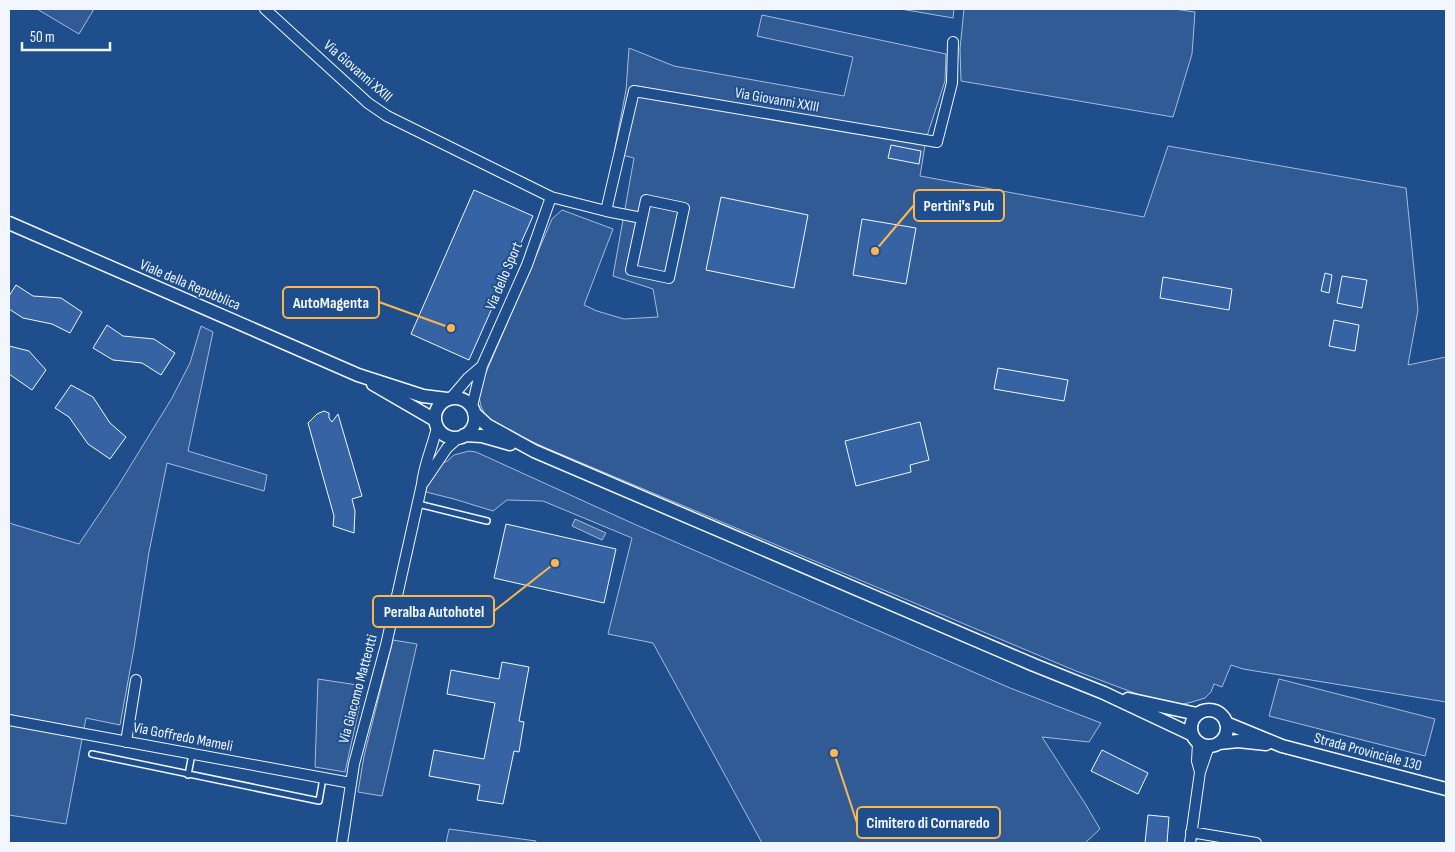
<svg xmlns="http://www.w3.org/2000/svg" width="1455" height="852" font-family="'Sofia Sans Condensed',sans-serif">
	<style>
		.built { fill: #305b95; stroke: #a8bbd7 }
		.water { fill: #446ba0; stroke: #a8bbd7 }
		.building { fill: #3563a3; stroke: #f2f6ff }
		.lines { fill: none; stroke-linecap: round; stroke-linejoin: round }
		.service-casing { stroke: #f2f6ff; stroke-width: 8 }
		.minor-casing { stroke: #f2f6ff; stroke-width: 12 }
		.tertiary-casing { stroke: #f2f6ff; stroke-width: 15 }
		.service { stroke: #1f4e8c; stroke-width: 5 }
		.minor { stroke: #1f4e8c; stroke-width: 10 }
		.tertiary { stroke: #1f4e8c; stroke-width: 12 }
		.labels { text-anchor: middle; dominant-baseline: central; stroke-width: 4; stroke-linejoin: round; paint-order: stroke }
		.street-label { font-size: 15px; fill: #f2f6ff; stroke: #1f4e8c }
		.leader { fill: none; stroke: #ffb74d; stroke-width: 2 }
		.callout-dot { fill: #ffb74d; stroke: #1f4e8c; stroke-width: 2 }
		.callout { fill: #1f4e8c; stroke: #ffb74d; stroke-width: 2 }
		.callout-label { font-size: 16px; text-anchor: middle; font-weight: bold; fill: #f2f6ff }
	</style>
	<rect width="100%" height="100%" fill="#1f4e8c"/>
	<path class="built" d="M37 9H94L79 34Z
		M901 9H954L953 18Z
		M964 9H1174L1195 12 1192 54 1173 117 961 81 960 49Z
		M762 15 946 54 945 81 926 139 920 176 1144 217 1168 146 1406 188 1418 310 1408 365 1446 357V702L1243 669 1231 665 1222 687 1214 684 1211 692 1205 698 1192 702 1179 705 1161 703 1076 671 546 448 498 426 486 417 481 406 479 397 482 382 552 219 562 210 613 229 584 305 597 311 624 319 658 317 653 289 613 276 634 158 614 153 626 90 629 48 674 66 844 96 853 57 757 36Z
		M201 326 213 332 188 451 267 475 264 491 167 463 149 552 134 648 120 725 86 718 66 824 9 815V523L79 544 118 486 172 398 190 363Z
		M469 451 476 452 634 524 1010 688 1101 723 1089 742 1042 737 1086 805 1100 829 1085 843H762L653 643 608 634 632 538 543 501 507 500 493 511 454 499 426 492 427 486 440 462H446L454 455Z
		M393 640 417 644 382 796 358 792 364 756Z
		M318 679 364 686 345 772 315 767Z
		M1279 679 1435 719 1425 756 1269 716Z
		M449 829 536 841 535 843H446Z"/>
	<path class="water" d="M575 519 606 533 602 540 572 526Z"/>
	<path class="building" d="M891 145 921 151 919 164 888 158Z
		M474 190 533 216 469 360 411 334Z
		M721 197 808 215 794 288 706 270Z
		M862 219 916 228 906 284 853 275Z
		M1325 273 1332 275 1329 293 1321 291Z
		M1342 276 1367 280 1362 308 1337 303Z
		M1163 277 1232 289 1229 310 1160 298Z
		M16 285 33 296 61 298 82 312 70 333 52 324 23 318 9 309V296Z
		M1334 320 1359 325 1355 351 1329 346Z
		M107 325 123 336 154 339 175 353 161 375 142 363 113 360 93 348Z
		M9 346 29 351 46 370 32 390 9 374Z
		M998 368 1068 380 1064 401 994 389Z
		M71 385 93 397 110 423 126 437 110 459 88 444 69 417 55 408Z
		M324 411 329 413V418L332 422 338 414 362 496 352 499 355 511 354 533 333 526 334 516 308 423 317 414Z
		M920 422 929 460 910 465 911 472 856 486 845 441Z
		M506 524 616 549 604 603 494 578Z
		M502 662 529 667 519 721 524 722 519 752 514 751 503 804 477 800 480 785 429 776 434 750 484 759 495 703 447 694 451 670 499 679Z
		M1102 750 1148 773 1138 794 1091 771Z
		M1148 815 1169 817 1167 843H1145Z"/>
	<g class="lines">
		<g class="service-casing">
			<path id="service" d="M418 504 487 521
				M92 754 319 801 323 778
				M188 775 192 754"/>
		</g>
		<g class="minor-casing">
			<path id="minor" d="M265 9 368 103 387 116 551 197 606 211 642 218
				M646 200 684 208 669 278 631 270Z
				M606 211 634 91 937 142 952 83 953 42
				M451 398 468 378 482 366
				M472 406 482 366 527 265 551 197
				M424 482 447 448 458 438
				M9 720 351 783
				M126 742 136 680
				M1198 743 1197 761 1200 772
				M1191 832 1256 843
				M342 843 354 764 386 645 422 484C424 464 433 446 437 427
				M1190 843 1200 772 1209 746"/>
		</g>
		<g class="tertiary-casing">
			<path id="tertiary" d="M9 223 358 375 423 396 447 399
				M373 384 435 420
				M435 418a20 20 0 1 1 40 0a20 20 0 1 1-40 0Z
				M474 413 487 425 534 451 1034 665 1104 693 1191 734
				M464 435 482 436 510 444
				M1128 699 1197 714
				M1191 728a18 18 0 1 1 36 0a18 18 0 1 1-36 0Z
				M1226 723 1282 746 1446 789
				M1219 743 1238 741 1266 744"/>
		</g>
		<use href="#service" class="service"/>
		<use href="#minor" class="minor"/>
		<use href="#tertiary" class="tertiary"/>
	</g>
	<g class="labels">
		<g class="street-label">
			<text transform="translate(358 71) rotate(41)">Via Giovanni XXIII</text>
			<text transform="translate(777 100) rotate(10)">Via Giovanni XXIII</text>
			<text transform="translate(504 276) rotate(-67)">Via dello Sport</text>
			<text transform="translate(190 285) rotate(23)">Viale della Repubblica</text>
			<text transform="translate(358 689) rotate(-75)">Via Giacomo Matteotti</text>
			<text transform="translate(183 737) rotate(11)">Via Goffredo Mameli</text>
			<text transform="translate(1368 752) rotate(15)">Strada Provinciale 130</text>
		</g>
	</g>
	<path class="leader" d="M875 251L914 205M451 328L379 302M555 563L494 611M834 753L857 823"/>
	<g class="callout-dot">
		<circle cx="875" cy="251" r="5"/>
		<circle cx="451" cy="328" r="5"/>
		<circle cx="555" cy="563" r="5"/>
		<circle cx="834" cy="753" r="5"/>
	</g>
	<g class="callout">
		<rect x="914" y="190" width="90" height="31" rx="5"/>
		<rect x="283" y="287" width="96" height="31" rx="5"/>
		<rect x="373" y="596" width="121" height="31" rx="5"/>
		<rect x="857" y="807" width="143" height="31" rx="5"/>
	</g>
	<g class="callout-label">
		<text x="959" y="211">Pertini's Pub</text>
		<text x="331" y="308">AutoMagenta</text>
		<text x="434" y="617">Peralba Autohotel</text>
		<text x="928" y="828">Cimitero di Cornaredo</text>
	</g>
	<rect width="1455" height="852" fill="none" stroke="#f2f6ff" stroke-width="20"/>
	<path d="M22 42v8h88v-8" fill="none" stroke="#f2f6ff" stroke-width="2.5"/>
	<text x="30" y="42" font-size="15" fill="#f2f6ff" stroke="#1f4e8c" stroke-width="4" paint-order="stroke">50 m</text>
</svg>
